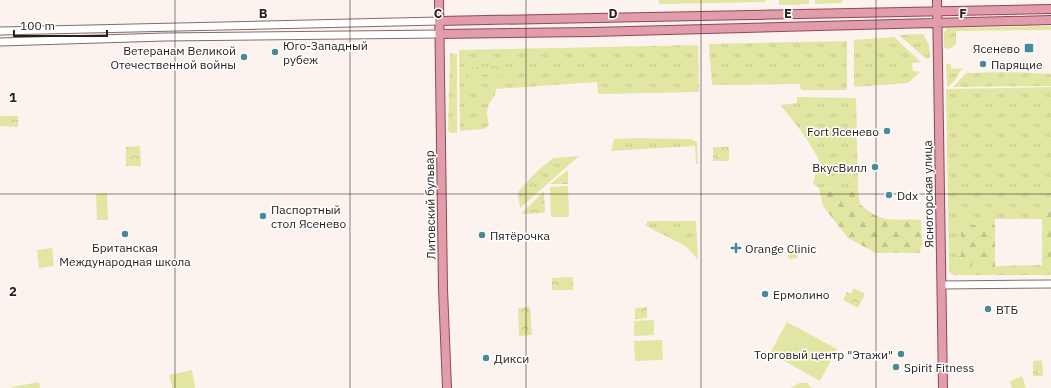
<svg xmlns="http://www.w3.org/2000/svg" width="1051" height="388" font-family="'IBM Plex Sans',sans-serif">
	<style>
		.grass { fill: url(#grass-tufts); fill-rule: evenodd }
		.forest { fill: url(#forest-firs) }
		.park { fill: url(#park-crowns) }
		.pitch { fill: #e1e7a3 }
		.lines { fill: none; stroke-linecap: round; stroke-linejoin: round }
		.minor-casing { stroke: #816d64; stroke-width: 9 }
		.major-casing { stroke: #934754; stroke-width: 10 }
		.minor { stroke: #fff; stroke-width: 7 }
		.major { stroke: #e19daa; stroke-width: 8 }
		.grid { fill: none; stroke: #28201d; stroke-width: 1; stroke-opacity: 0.55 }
		.poi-dot { fill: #478a99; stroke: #fff; stroke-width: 1.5 }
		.labels { text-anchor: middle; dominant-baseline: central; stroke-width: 3; stroke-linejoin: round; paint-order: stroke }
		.poi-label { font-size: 12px; fill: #28201d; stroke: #fff; text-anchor: start }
		.street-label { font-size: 12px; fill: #28201d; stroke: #fff }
		.grid-label { font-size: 13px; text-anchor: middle; font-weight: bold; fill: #28201d; stroke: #fff; stroke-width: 3; stroke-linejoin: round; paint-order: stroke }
	</style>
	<defs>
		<pattern id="grass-tufts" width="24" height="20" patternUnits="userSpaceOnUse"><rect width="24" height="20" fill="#e1e7a3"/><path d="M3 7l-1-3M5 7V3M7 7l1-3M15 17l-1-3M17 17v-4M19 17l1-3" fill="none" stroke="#c1c68c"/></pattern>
		<pattern id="forest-firs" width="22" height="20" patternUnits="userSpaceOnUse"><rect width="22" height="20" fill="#e1e7a3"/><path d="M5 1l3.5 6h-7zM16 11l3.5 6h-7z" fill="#c1c68c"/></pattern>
		<pattern id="park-crowns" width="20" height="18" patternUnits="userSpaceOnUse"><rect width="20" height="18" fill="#e1e7a3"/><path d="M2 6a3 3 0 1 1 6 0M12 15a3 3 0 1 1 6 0" fill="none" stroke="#c1c68c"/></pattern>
	</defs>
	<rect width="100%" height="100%" fill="#fcf3ef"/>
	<path class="grass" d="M659 0H765V2L659 4Z
		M779 0H809V4L779 5Z
		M815 0H842V3L815 4Z
		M1051 4V8L968 10 967 6Z
		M1051 26V30L956 31V44L951 48 947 49 944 47V32L947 28Z
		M923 34 929 45 930 58 926 59 899 35Z
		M894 37 921 62 912 63 913 71 920 72 908 83 854 87V40Z
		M847 41V90H801L800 84 712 85 709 44Z
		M698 45 699 92 598 94 597 82 496 89C495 99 493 96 489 104 486 110 487 117 489 124L485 129 460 131 459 50Z
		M450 53 457 54V133H450L448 130Z
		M946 64H951V69L962 68 956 79 949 86H947Z
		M1008 72 1051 74V86L953 87 966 73Z
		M1051 87V275H955L949 272 946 89ZM995 219H1042V265L995 266Z
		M797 97 856 98 858 190 819 188 813 184 816 172 821 164C809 140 797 125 780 105L797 103Z
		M635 138 691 139 697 142 698 164H696L695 146 611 151 614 139Z
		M579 156 520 208 518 192 536 172 553 158Z
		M647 221H696L698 260 687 247 646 226Z"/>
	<path class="forest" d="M819 188 858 190 860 204C882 225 894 218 921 220L922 239 923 244 921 246 920 253H876L848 238 823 206Z
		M1051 211V257L1046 256 1042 252V219L1046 214Z
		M982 217 990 220 995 226V266L990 271H984L982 268 980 259 977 257 973 258 972 266C968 270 964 269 959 268L955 258 958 256H961V228L960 225 965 222 973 225H976L979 219Z"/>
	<path class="park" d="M503 66V76L466 77V67Z
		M0 116H18V127L0 126Z
		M140 146 141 166H126V147Z
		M713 147H729V161H713Z
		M825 160H835L836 178 826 179Z
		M568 170V184H550Z
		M544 191 545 213 521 214Z
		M796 248 798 258 789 259 787 249Z
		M573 277V290H552V278Z
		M854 288 865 294 858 308 843 300 847 292 851 294Z
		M530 307 532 335 519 336 518 308Z
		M647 307V318L635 319V308Z
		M1042 360 1043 376H1033V361Z
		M799 383H807L812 388H791Z"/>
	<path class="pitch" d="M568 186 569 217H551L550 187Z
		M107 193 108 220H97L96 194Z
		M52 248 54 266 39 268 37 250Z
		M654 320V335L634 336V321Z
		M787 322 837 349 820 381 770 353Z
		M662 340 663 360 635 361 634 341Z
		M192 370 195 388H172L169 375Z
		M1022 376 1026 388H1012L1010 381Z
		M39 382 40 388H12V387Z"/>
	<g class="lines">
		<g class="minor-casing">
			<path id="minor" d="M0 31 439 21
				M0 42 165 37 440 34
				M942 285 1051 284"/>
		</g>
		<g class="major-casing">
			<path id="major" d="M439 0 443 289 447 388
				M937 0 943 388
				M439 21 1051 9
				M440 34 591 32 1051 20"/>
		</g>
		<use href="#minor" class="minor"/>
		<use href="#major" class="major"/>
	</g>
	<path class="grid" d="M175 0V388M350 0V388M526 0V388M701 0V388M876 0V388M0 194H1051"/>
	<g class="poi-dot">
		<rect x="1024" y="43" width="10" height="10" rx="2"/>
		<circle cx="275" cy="52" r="4"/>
		<circle cx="244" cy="57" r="4"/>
		<circle cx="983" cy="64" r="4"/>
		<circle cx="887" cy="131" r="4"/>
		<circle cx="875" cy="167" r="4"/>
		<circle cx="889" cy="195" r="4"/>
		<circle cx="263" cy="216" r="4"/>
		<circle cx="125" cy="234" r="4"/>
		<circle cx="482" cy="235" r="4"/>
		<path d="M734 242h4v4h4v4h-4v4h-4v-4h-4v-4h4z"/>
		<circle cx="765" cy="294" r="4"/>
		<circle cx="988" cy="309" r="4"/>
		<circle cx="901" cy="354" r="4"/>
		<circle cx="486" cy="358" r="4"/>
		<circle cx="896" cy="367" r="4"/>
	</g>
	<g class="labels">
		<g class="poi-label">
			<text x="283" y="45">Юго-Западный<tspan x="283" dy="14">рубеж</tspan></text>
			<text x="1020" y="48" text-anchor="end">Ясенево</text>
			<text x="236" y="50" text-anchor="end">Ветеранам Великой<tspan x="236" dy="14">Отечественной войны</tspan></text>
			<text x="991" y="64">Парящие</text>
			<text x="879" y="131" text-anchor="end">Fort Ясенево</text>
			<text x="867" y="167" text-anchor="end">ВкусВилл</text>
			<text x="897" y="195">Ddx</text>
			<text x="271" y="209">Паспортный<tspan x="271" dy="14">стол Ясенево</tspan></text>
			<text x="490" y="235">Пятёрочка</text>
			<text x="125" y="247" text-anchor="middle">Британская<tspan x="125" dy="14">Международная школа</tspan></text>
			<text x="745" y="248">Orange Clinic</text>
			<text x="773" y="294">Ермолино</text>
			<text x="996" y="309">ВТБ</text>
			<text x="893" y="354" text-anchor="end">Торговый центр "Этажи"</text>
			<text x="494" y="358">Дикси</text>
			<text x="904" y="367">Spirit Fitness</text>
		</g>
		<g class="street-label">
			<text transform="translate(928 194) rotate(-91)">Ясногорская улица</text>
			<text transform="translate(430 205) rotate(-91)">Литовский бульвар</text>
		</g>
	</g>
	<g class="grid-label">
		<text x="263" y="18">B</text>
		<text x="438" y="18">C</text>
		<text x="613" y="18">D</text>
		<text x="788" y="18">E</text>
		<text x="963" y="18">F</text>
		<text x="13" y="102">1</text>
		<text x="13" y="296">2</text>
	</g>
	<path d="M14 30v6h93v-6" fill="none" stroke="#28201d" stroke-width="2"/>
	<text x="20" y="30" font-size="12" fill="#28201d" stroke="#ffffff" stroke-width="3" paint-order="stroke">100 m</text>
</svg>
